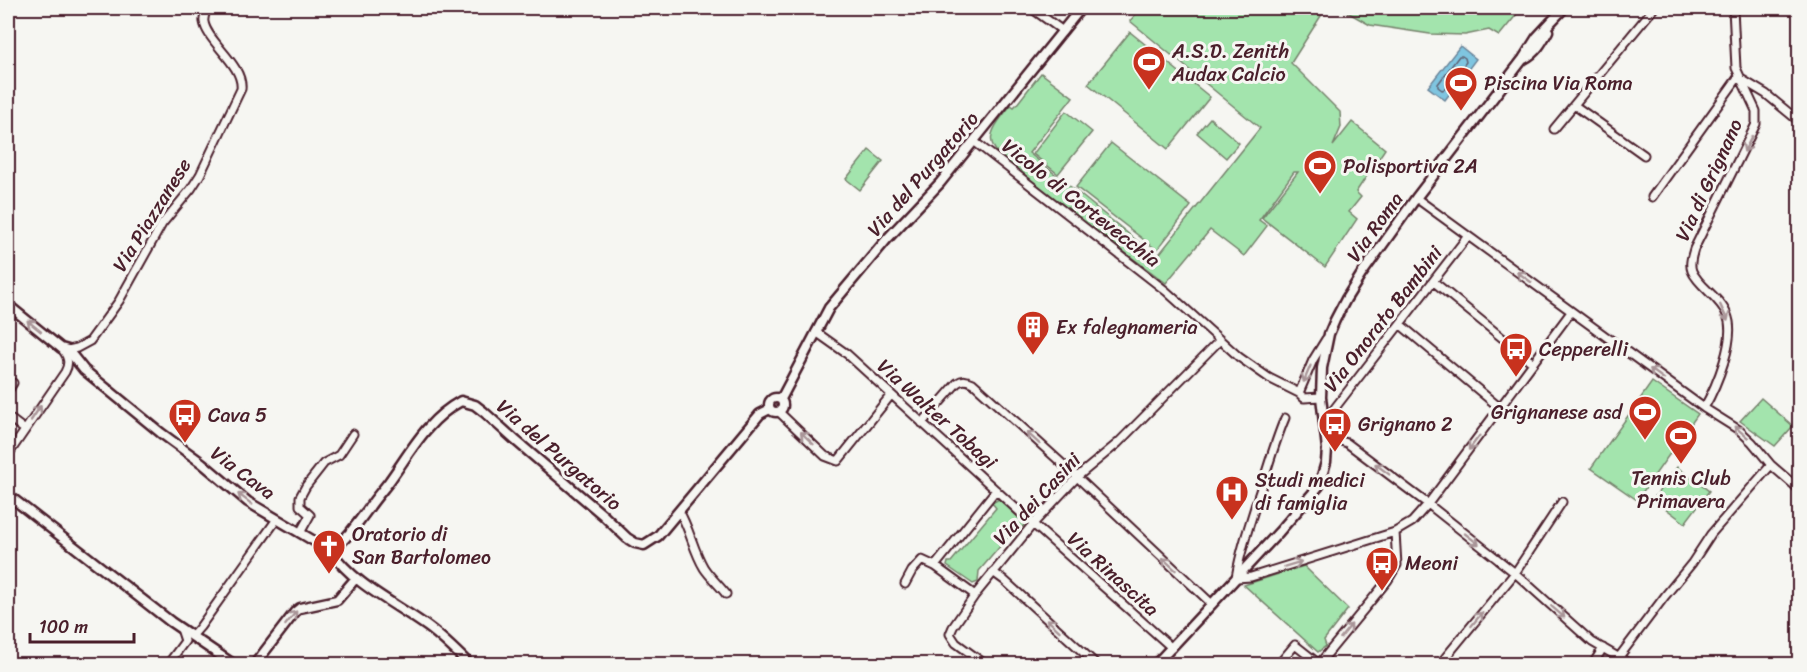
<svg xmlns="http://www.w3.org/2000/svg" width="1807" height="672" font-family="Sriracha,sans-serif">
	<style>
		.green { fill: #a3e4ad; stroke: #76826c; stroke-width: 1.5 }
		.water { fill: #7fc5e0; stroke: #6a8398; stroke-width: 1.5 }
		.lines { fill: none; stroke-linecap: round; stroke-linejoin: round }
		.shore { stroke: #5f6173; stroke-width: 1.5 }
		.minor-casing { stroke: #4a1f2b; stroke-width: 11 }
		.tertiary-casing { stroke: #4a1f2b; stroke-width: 13 }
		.minor { stroke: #f6f6f2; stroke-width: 7 }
		.tertiary { stroke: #f6f6f2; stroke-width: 8 }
		.oneway { stroke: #a99598 }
		.labels { text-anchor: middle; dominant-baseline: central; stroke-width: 6; stroke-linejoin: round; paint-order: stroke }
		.poi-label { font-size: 20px; fill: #4a1f2b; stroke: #f6f6f2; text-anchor: start }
		.street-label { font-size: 20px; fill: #4a1f2b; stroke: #f6f6f2 }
	</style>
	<rect width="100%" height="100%" fill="#f6f6f2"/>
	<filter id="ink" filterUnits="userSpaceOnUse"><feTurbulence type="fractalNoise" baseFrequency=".0167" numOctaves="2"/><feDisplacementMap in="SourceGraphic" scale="12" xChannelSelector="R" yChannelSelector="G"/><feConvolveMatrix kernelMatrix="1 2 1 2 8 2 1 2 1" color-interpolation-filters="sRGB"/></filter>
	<g filter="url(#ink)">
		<path class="green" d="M1141 8H1326L1291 63 1340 112 1341 127 1333 146 1352 122 1385 149 1356 192 1361 197 1349 212 1357 219 1325 267 1262 218 1298 172H1294L1259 220 1267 226 1244 256 1210 230 1166 283 1017 172C984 143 984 138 1011 105L1014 107 1017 104 1041 73 1073 97 1029 153 1157 257 1260 128 1130 21Z
			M1340 8H1522L1499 36 1489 30 1465 35 1430 34 1370 25Z
			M1130 32 1210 97 1168 149 1088 84Z
			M1066 111 1092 132 1058 174 1033 154Z
			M1210 118 1239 143 1226 158 1197 133Z
			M1111 143 1191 206 1157 250 1076 187Z
			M869 150 883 161 860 190 846 179Z
			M1652 382 1698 414 1637 500 1591 468Z
			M1761 398 1793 426 1775 446 1740 421Z
			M1677 467 1709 491 1685 523 1653 499Z
			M999 499 1020 519 1024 526 1015 529 979 571 978 582 973 584 947 566 948 562H951L996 508 992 503Z
			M1304 566 1348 609 1324 640 1326 646 1318 652 1244 585Z"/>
		<path class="water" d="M1460 46 1476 59 1445 100 1428 87Z"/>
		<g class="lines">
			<path class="shore" d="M1459 56H1462L1465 58 1466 62 1445 89 1442 90 1438 87V84Z"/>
			<g class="minor-casing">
				<path id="minor" d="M1031 8 1063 31
					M1741 79 1766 94 1800 122
					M1574 105 1644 155
					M1554 129 1654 8
					M975 142 1166 291 1239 357 1269 378 1299 393
					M1652 197 1739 76
					M1416 198 1704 408 1739 430 1752 442 1771 465 1800 490
					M1434 282 1533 363
					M1401 325 1500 408
					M816 332 847 354 1033 524 1172 648
					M68 350 77 348 90 341 119 301 162 224 191 189 200 175 241 89C244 65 207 42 204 22 203 17 206 12 207 8
					M8 391 13 383
					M1321 397 1304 398 1299 393 1313 360 1326 339
					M1704 408C1716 387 1737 338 1727 315 1721 298 1698 286 1692 271 1689 264 1692 256 1694 249L1756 124V111L1736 68 1733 8
					M779 412 825 456 838 461 891 395
					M8 417 25 430
					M1285 418C1274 444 1267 471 1258 497 1250 524 1240 550 1236 578L1251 577 1395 532 1412 522 1428 504 1571 312
					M1324 422 1468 236
					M922 423 957 383C963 379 967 380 973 383L1077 477 1212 604
					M1326 436 1347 443 1428 504 1515 573 1592 642 1630 664
					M8 455 65 372C70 363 68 356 61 348
					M679 511C690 529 693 550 704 568 710 577 719 585 726 594
					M300 533 310 515 300 506V497L306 486 324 463 339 455 353 434
					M935 566 996 490
					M993 572 1004 580 1096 664
					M905 584 912 571 922 560 935 566 975 595 1033 524 1077 477 1118 443 1220 340
					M975 595 953 627 950 634 956 643 985 664
					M193 635 200 627 277 519
					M1619 657 1665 596 1692 563 1711 534 1771 465
					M168 664 185 641 181 629
					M1279 664 1295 645 1319 664
					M1319 664 1388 580 1397 565 1395 532
					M1440 664 1515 573 1562 502
					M1593 664 1603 648"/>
			</g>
			<g class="tertiary-casing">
				<path id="tertiary" d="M1524 59C1536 53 1542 42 1548 31
					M8 305 61 348 68 350 84 370 161 433 202 463 248 502 331 551C354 585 395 603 428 627 443 638 456 651 469 664
					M769 405a7 7 0 1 1 14 0a7 7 0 1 1-14 0Z
					M781 399 829 308 887 239 940 183 1081 8
					M8 495 171 622 233 664
					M331 551C346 540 357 524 368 509 374 500 381 492 388 483 410 453 426 420 461 401L475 405 484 412 515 440 603 515 627 538 635 543 644 545 658 536 760 414 770 409
					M255 664 295 612 300 608 337 600 356 578
					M1156 664 1279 532 1319 486 1326 462 1327 449 1321 397 1322 368 1329 334 1335 320 1346 299 1361 275 1416 198 1523 59 1537 37 1564 8"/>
			</g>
			<use href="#minor" class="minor"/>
			<use href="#tertiary" class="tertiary"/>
		</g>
		<defs><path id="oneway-shaft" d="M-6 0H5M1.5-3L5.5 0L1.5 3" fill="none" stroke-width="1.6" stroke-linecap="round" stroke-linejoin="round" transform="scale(1.5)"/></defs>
		<g class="oneway">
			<use href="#oneway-shaft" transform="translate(1748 144) rotate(117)"/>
			<use href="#oneway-shaft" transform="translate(1524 277) rotate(-144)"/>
			<use href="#oneway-shaft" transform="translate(1724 313) rotate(65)"/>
			<use href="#oneway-shaft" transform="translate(34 326) rotate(-141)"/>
			<use href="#oneway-shaft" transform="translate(1307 374) rotate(113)"/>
			<use href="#oneway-shaft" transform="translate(1657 374) rotate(-144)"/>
			<use href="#oneway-shaft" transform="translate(36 413) rotate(-56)"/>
			<use href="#oneway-shaft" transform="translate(1741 432) rotate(-140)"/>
			<use href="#oneway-shaft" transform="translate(807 438) rotate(-136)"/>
			<use href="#oneway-shaft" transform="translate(1033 438) rotate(-138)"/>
			<use href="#oneway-shaft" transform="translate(1474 443) rotate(127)"/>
			<use href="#oneway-shaft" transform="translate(1382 469) rotate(-143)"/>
			<use href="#oneway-shaft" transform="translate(245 499) rotate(-143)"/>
			<use href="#oneway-shaft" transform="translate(1472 539) rotate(38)"/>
			<use href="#oneway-shaft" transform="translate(1169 564) rotate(-137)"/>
			<use href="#oneway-shaft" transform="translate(1293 564) rotate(-17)"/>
			<use href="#oneway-shaft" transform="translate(1558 612) rotate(41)"/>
			<use href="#oneway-shaft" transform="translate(291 618) rotate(-51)"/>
			<use href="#oneway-shaft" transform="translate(1477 619) rotate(-51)"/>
			<use href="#oneway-shaft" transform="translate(1053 625) rotate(-137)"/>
			<use href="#oneway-shaft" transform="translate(1346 631) rotate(-51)"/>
		</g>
	</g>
	<defs>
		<g id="stadium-pin" transform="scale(1.725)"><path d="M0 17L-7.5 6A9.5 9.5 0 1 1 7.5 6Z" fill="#c8321e" stroke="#f6f6f2"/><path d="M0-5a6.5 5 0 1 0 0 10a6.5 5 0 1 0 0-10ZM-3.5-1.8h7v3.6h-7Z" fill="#fff"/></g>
		<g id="building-pin" transform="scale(1.725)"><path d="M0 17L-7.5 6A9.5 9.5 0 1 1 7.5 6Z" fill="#c8321e" stroke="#f6f6f2"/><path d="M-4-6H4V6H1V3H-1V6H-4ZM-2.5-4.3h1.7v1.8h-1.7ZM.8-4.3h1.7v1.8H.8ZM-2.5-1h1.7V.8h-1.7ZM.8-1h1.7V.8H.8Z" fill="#fff"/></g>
		<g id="bus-pin" transform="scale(1.725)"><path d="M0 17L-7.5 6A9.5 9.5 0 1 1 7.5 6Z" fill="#c8321e" stroke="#f6f6f2"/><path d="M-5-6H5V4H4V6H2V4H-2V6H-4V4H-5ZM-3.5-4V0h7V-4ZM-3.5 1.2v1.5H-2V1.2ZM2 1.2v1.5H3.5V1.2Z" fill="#fff"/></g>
		<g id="hospital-pin" transform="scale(1.725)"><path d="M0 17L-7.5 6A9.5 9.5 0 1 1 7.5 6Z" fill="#c8321e" stroke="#f6f6f2"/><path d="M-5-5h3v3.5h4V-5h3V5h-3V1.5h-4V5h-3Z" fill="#fff"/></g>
		<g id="church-pin" transform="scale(1.725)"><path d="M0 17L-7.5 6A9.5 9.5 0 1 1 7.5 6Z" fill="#c8321e" stroke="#f6f6f2"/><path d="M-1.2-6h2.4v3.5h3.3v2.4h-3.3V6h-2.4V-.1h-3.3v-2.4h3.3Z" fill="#fff"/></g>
	</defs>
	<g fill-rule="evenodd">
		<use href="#stadium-pin" x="1149" y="62"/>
		<use href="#stadium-pin" x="1461" y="83"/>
		<use href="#stadium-pin" x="1320" y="166"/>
		<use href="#building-pin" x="1033" y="327"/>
		<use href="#bus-pin" x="1516" y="349"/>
		<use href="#stadium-pin" x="1645" y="412"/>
		<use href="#bus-pin" x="185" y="415"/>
		<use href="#bus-pin" x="1335" y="424"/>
		<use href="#stadium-pin" x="1681" y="436"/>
		<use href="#hospital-pin" x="1232" y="492"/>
		<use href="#church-pin" x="329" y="546"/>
		<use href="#bus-pin" x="1382" y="563"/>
	</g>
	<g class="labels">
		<g class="poi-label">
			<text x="1172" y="51">A.S.D. Zenith<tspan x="1172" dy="23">Audax Calcio</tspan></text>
			<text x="1484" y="83">Piscina Via Roma</text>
			<text x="1343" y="166">Polisportiva 2A</text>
			<text x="1056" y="327">Ex falegnameria</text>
			<text x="1539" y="349">Cepperelli</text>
			<text x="1622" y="412" text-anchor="end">Grignanese asd</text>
			<text x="208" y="415">Cava 5</text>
			<text x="1358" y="424">Grignano 2</text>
			<text x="1681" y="478" text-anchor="middle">Tennis Club<tspan x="1681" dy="23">Primavera</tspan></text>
			<text x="1255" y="480">Studi medici<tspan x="1255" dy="23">di famiglia</tspan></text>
			<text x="352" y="534">Oratorio di<tspan x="352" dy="23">San Bartolomeo</tspan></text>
			<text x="1405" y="563">Meoni</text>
		</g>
		<g class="street-label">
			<text transform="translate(923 174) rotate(-49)">Via del Purgatorio</text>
			<text transform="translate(1709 180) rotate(-65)">Via di Grignano</text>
			<text transform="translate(1081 203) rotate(38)">Vicolo di Cortevecchia</text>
			<text transform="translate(152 215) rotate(-58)">Via Piazzanese</text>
			<text transform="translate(1375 227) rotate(-54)">Via Roma</text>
			<text transform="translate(1383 319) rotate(-52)">Via Onorato Bambini</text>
			<text transform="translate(937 414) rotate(42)">Via Walter Tobagi</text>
			<text transform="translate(559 455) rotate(41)">Via del Purgatorio</text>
			<text transform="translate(243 473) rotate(37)">Via Cava</text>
			<text transform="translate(1037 499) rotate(-47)">Via dei Casini</text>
			<text transform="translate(1113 574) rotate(42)">Via Rinascita</text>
		</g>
	</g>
	<rect width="1807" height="672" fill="none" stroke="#f6f6f2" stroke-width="30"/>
	<rect x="15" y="15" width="1777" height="642" fill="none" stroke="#4a1f2b" stroke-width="2" filter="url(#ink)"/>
	<path d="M30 633v9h104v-9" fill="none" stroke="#4a1f2b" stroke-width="3"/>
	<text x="39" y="633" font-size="18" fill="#4a1f2b" stroke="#f6f6f2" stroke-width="4.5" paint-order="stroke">100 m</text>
</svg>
